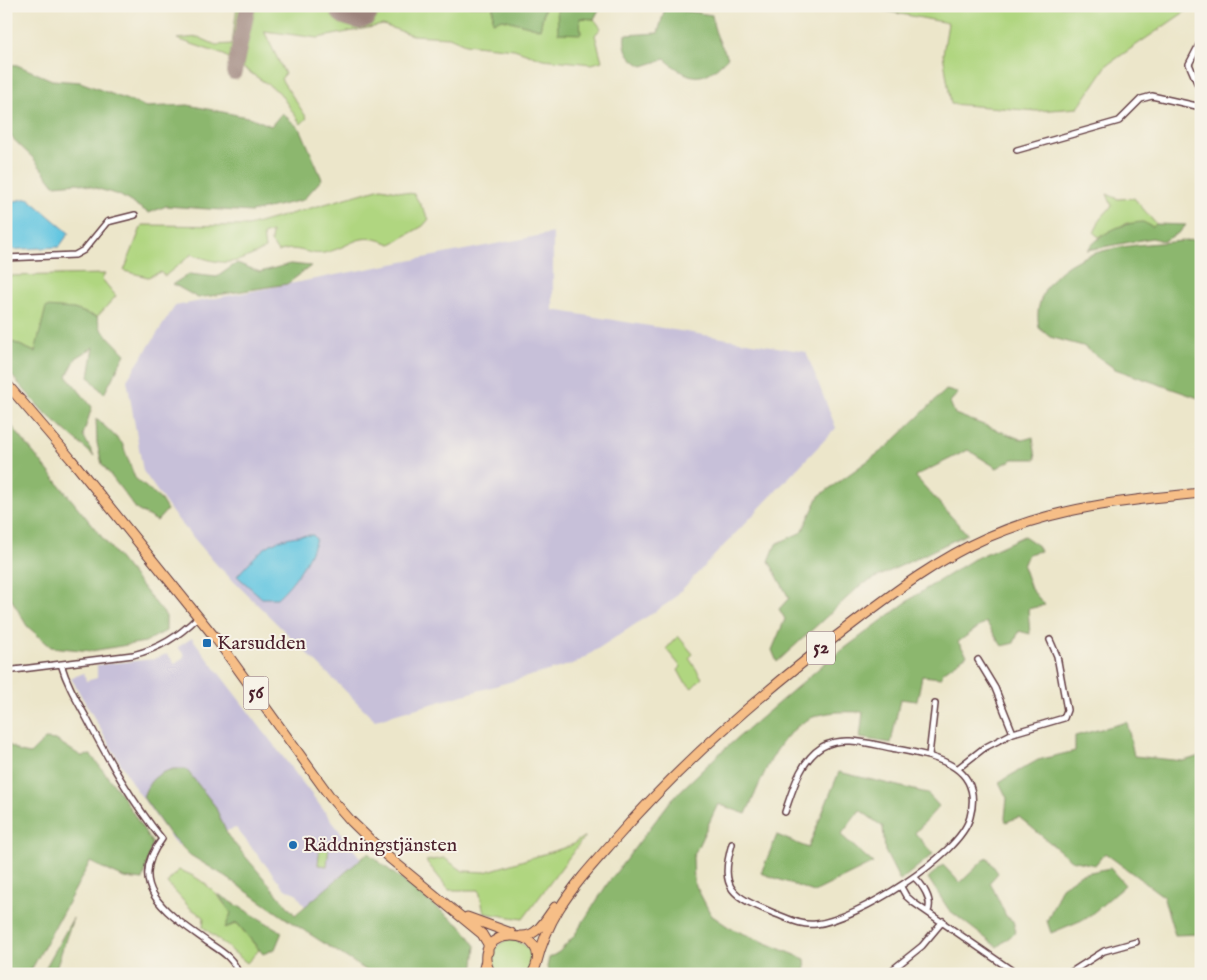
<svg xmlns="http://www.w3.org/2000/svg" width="1207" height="980" font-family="'IM FELL English',serif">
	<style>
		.industrial { fill: #c7c0d9 }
		.green { fill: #b0d680; stroke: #7d7a56 }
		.forest { fill: #8cb76e; stroke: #6b6b4c }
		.water { fill: #63c6e1; stroke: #567286 }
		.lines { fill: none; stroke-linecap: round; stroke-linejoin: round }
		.taxiway { stroke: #9b827a; stroke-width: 16 }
		.runway { stroke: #9b827a; stroke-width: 40 }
		.street-casing { stroke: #623d43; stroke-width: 8 }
		.primary-casing { stroke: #623d43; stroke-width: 10 }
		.highway-casing { stroke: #623d43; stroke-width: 11 }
		.street { stroke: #fff; stroke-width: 5 }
		.primary { stroke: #f6be87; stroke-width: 8 }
		.highway { stroke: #f6be87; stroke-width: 9 }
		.poi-dot { fill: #1f6fb2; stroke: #f7f3e8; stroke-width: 2 }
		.labels { text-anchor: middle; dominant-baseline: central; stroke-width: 4; stroke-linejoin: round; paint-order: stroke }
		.shield { fill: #f7f3e8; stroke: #7e5f64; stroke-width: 1 }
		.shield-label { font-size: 19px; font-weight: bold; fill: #4a1f2b }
		.poi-label { font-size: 20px; fill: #4a1f2b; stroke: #f7f3e8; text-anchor: start }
	</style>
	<rect width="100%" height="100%" fill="#f7f3e8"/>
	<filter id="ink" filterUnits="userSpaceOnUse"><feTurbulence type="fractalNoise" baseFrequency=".02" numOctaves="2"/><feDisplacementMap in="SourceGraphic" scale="10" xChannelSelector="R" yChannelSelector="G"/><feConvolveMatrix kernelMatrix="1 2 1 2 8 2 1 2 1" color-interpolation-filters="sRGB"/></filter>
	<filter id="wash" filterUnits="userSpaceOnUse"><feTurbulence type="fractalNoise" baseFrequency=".0096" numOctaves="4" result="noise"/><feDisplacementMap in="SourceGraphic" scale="20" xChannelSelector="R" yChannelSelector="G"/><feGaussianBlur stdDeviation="1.12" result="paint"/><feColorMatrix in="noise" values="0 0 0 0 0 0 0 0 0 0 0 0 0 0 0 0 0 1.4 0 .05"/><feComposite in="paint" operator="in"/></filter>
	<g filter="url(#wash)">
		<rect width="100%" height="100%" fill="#ece6ca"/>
		<path class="industrial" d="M553 233V310L806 352 836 428 671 601 576 663 375 720 217 565 174 515 143 471 127 380 175 306Z
			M192 638 361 859 306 908 296 893 285 889 236 828 177 846 133 785 71 678 84 673 86 681 97 678V665L153 659 167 654 175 664 185 656 178 647Z"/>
		<path class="green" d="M237 6H493V21L503 19 540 29 545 6H557L559 33 580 18 594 19 601 28 595 35 602 61 592 64 543 59 514 49 465 44 449 37 412 35 383 25 318 38 264 31 285 74 281 79 307 118 301 124 279 92 224 55 177 39 198 37 216 45 232 44Z
			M859 6H1192V7L1107 65 1078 108 1037 111 951 104 943 54 948 23Z
			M381 188 414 194 429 219 423 226 391 244C356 230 355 246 324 253 307 256 298 244 278 252L271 242 272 232 263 235 265 249C235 264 225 267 192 254L165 276 160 272 148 277 124 271 142 225 248 226Z
			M1107 194 1118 199 1134 198 1156 224 1153 227 1127 223 1099 237 1094 233 1100 219 1112 206Z
			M105 274 102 279 116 296 97 317 74 309 35 352 6 339V276Z
			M678 636 693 654 689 658 702 678 692 688 684 681 678 670 681 667 666 649Z
			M585 836 523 919 484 913 479 890H449L426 861 444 858 463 871 485 872 570 846Z
			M320 845 329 846 327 866 318 865Z
			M178 870C201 876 218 894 231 913L226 928 237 923 259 950 247 963 203 927 204 917 190 908 167 883Z
			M509 939C528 943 541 956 526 974H498C486 960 493 945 509 939Z"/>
		<path class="forest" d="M493 6H545L540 29 503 19 493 22Z
			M557 6H601L594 19 580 18 581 34 558 33Z
			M665 8 712 15C713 30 720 44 728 57 704 83 691 82 665 59L643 66C630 60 623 50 625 35L658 33Z
			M6 64 17 65 52 80 80 82 146 107 188 105 252 118 271 126 282 113 301 130 322 179 303 200 251 212 166 206 149 213 119 195 78 183 54 185 34 159 6 132Z
			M1143 222 1153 227 1156 224 1186 225 1180 232 1164 241 1152 238 1087 250C1102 233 1120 223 1143 222Z
			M1201 239V399L1115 369 1083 346 1050 337 1039 328C1036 311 1039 300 1048 285 1079 240 1152 246 1201 239Z
			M237 263 260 272 290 264 311 266 287 284 198 298 173 284 189 274 217 277Z
			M46 307 74 309 97 317 101 329 125 354 104 394 89 377 94 347 76 358 67 376 92 407 83 435 94 456 43 411 6 369V339L35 352Z
			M946 390 958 393 950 402 955 414 1023 440 1033 437 1036 459H1013L997 468 968 450 915 476 967 534 861 585 777 662 772 650 785 619 779 609 789 598 769 561 776 544 802 532 819 496 887 447Z
			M96 418 122 443 135 478 161 500 167 510 157 521 137 510 102 464 97 443Z
			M6 419 166 616V631L145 642 91 651 51 647 27 626 6 590Z
			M1024 536 1036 544 1040 551 1028 554 1023 566 1031 589 1045 605 1028 609 1030 634 1019 631 1014 643 1002 646 986 622 958 642 967 655 943 672 941 678 922 676 917 701 900 699 891 743 860 738 863 712C852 712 840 711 828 713 780 720 764 776 746 814L718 804 693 857 694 882 711 915 730 928 805 959 806 974H549L547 967 549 958 559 952 574 936 608 883 672 799 720 753 825 663 916 595 974 559Z
			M1127 722 1134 756 1183 761 1201 756V934L1175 935 1163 896 1105 853 1095 865 1071 860 1019 817 1006 822 1005 818 1007 798 999 782 1038 760 1075 751V736Z
			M45 739 56 740 81 756 91 755 121 794 152 843 143 880 124 878 90 862 29 974H6V743L20 752 30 754Z
			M173 769H186L215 806 228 836 295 915 368 853 463 928 476 946 473 974H372L291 922 223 875 190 855 169 834 143 797C149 780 156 774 173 769Z
			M839 772 927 793 939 806 915 833 933 854 900 881 885 851 883 827 860 810 841 835 873 863 814 892 761 873 777 835 808 848Z
			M987 857 998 873 990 882 1006 916 1013 921 1016 932 997 947 949 910 928 878 943 865 960 883Z
			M1110 868 1125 885 1123 887 1087 918 1051 933 1047 921 1062 887 1081 874Z
			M218 894 282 932 275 949 263 954 237 923 225 928 231 913Z
			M73 918 54 974H42Z"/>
		<path class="water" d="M28 198 69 233 59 247 6 250V203Z
			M313 535 316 539C309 560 294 583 277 598H262L237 576C263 547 272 536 313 535Z"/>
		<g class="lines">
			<path class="taxiway" d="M234 72 248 6"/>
			<path class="runway" d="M349 6 359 9"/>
		</g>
	</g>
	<g filter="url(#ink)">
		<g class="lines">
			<g class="street-casing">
				<path id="street" d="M1201 41 1189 64 1201 92
					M1017 150 1119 121 1141 99 1152 96 1201 107
					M6 258 75 255 84 250 107 222 135 215
					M978 660 995 688 1013 733
					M61 664C67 684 76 699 86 717 108 759 132 802 162 839 123 889 172 916 209 943 221 951 235 959 238 974
					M6 671 133 655C160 648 178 637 198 617
					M929 755 935 704
					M957 769 984 748 1013 733 1064 718 1067 710 1057 656 1050 640
					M732 844C718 892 735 897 776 914 789 919 802 926 816 924 855 920 960 856 970 817 985 762 929 756 892 748 870 744 843 735 822 747 800 761 793 789 785 812
					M914 877C922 884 933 900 928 911
					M901 887 906 896 914 903 1017 974
					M887 974 922 946 943 921
					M1068 974 1104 951 1136 942"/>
			</g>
			<g class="primary-casing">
				<path id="primary" d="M482 974 486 958"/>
			</g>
			<g class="highway-casing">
				<path id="highway" d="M6 383 71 459 217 640 331 798 351 821 387 856 482 934 488 944V952
					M467 917 511 933
					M521 936C538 937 546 918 555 907
					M536 965C541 945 548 927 559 909 575 883 597 860 618 836 688 756 770 686 855 622 897 590 940 558 988 537 1057 507 1127 500 1201 493
					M491 974C463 923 561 924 532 974"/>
			</g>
			<use href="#street" class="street"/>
			<use href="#primary" class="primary"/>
			<use href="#highway" class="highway"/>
		</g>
	</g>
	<g class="poi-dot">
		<rect x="202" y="638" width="10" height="10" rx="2.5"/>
		<circle cx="293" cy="845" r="5"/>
	</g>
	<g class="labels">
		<g class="shield">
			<rect x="807" y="631.5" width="28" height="33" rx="4"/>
			<rect x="243.5" y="676.5" width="25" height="33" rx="4"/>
		</g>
		<g class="shield-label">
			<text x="821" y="648">52</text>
			<text x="256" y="693">56</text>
		</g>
		<g class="poi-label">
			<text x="217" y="643">Karsudden</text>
			<text x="303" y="845">Räddningstjänsten</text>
		</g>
	</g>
	<rect width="1207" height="980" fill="none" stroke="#f7f3e8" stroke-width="25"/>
</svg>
